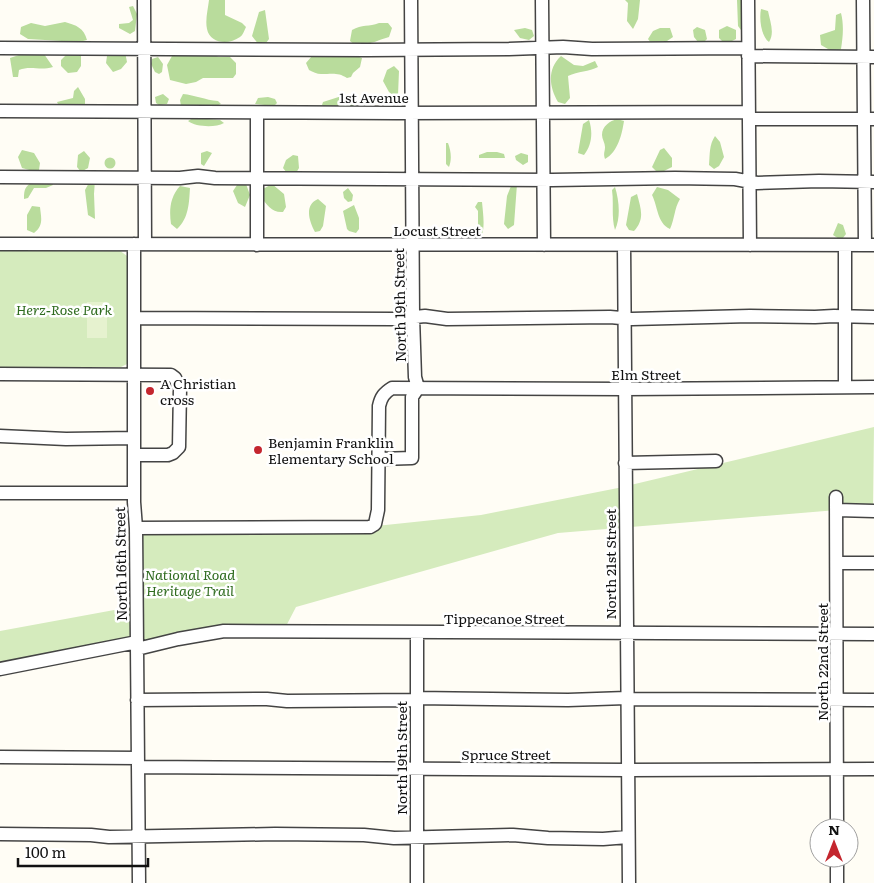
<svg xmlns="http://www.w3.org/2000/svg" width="874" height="883" font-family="Literata,serif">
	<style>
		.green { fill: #d5ebbd }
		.forest { fill: #b9dc9c }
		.pitch { fill: #e6f2cf }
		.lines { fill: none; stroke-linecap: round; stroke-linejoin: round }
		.minor-casing { stroke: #444; stroke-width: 15 }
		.minor { stroke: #fff; stroke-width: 12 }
		.poi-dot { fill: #c4262e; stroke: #fff; stroke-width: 2 }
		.labels { text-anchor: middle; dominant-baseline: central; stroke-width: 5; stroke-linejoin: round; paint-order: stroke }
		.street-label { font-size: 14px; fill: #111; stroke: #fff }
		.park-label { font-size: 14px; font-style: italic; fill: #2f6b1f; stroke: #fff }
		.poi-label { font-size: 14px; fill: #111; stroke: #fff; text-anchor: start }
	</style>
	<rect width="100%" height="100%" fill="#fffdf5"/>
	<path class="green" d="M0 250H119L127 256V364L121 367H0Z
		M874 427 873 511 837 510 558 533 296 607 283 632 224 631 137 649V637L0 665V631L136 606V528H357L481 515 618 488Z"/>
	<path class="forest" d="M209 0H225V15L242 23 246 27C244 31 243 35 240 37 229 45 210 44 207 29 205 20 208 9 209 0Z
		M625 0H640L638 19 633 29 627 21 628 3Z
		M737 0H741L742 3 741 30 738 26Z
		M133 6 137 14 135 31 130 34 119 28V24L129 23 133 20 129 7Z
		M761 9 768 11C770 21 775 33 769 42 761 36 759 19 761 9Z
		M265 10 269 39 266 43 259 45 252 36 259 12Z
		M841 13C844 25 843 37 841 49L835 53 821 45 820 35 835 30 836 15Z
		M65 22C76 25 84 28 87 40L79 42 28 39 20 34 21 27 31 23 45 26Z
		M379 23H388L392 28 389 37C378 40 359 50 350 41L352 30C362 24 369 27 379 23Z
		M727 26 736 30V39L730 42H723L719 38V30Z
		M697 27 705 30 707 39 703 43 698 42 694 37 693 30Z
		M525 28 532 30 534 36 529 40 520 38 514 30Z
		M660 28H670L673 37 664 43H651L648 39 653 31Z
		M116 52H125L127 62 121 69 113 72 106 63 107 56Z
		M68 53H81V66L77 72 68 73 61 66V60Z
		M207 53 219 57H230L236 63V74L233 78H203L196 82 186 84 170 80 167 65 172 56 179 54Z
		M22 54H44L53 67C39 71 31 65 19 70L18 77H13L10 58Z
		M352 54 362 58 360 67 353 73 351 77 347 78C338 72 332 74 321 74 317 74 313 72 309 70L306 63 312 56Z
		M561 56 574 65 583 66 595 61 598 67C589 72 578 71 568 76L570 98 565 104 558 102C549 87 547 69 561 56Z
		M158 57 163 64 162 72 159 74 155 72 151 64 152 59Z
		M394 66 399 71 398 95 394 96 389 92 383 81 387 70Z
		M78 87 85 99V107L59 106 57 102 73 98 74 91Z
		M163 94 169 99 167 104 159 105 156 103 155 97Z
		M183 94C195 95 205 100 218 101L221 104 216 106H181L180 100Z
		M348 94 355 97 358 103 353 107H325L322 105 323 102Z
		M268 97 275 99 277 103 274 106 255 104 258 98Z
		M193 118 220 120 224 123C215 128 196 127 188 121Z
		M617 119 624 121C622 134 618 152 605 159 603 153 605 152 605 147 605 143 602 139 602 135 602 126 610 121 617 119Z
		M589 120C593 132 592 145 584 155L578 153 583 124Z
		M715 136 720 142 724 157 719 166 714 169 709 165C710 154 709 145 715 136Z
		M446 143H448C451 151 452 159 449 167L446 164Z
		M664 148 672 158V167L664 171H656L652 167 660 150Z
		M22 150 34 153 40 163 39 170 33 171 22 168 18 157Z
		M84 151 90 158 88 168 81 172 77 167 78 155Z
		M207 151 212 153 204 166 201 164V153Z
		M487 152H497L504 154 505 158H479V155Z
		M521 153 528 155V162L523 165 516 160 515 156Z
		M293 155 298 156 299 168 296 173H287L283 168 286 160Z
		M104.5 163a5.5 5.5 0 1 1 11 0a5.5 5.5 0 1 1-11 0Z
		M95 180 94 194 95 219 88 215 85 190 90 181Z
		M33 181H52L53 185 46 188H34L28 198 24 199C24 189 25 187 33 181Z
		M246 184 250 195 245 207 238 203 233 191 237 185Z
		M272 184 284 194 286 207 283 212C272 213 267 205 261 197L263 189Z
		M517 184 514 225 508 229 504 224 507 196 511 186Z
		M180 186 190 188C189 203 189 218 177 229L171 224C169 210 170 197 180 186Z
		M615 187C619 200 621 217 615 230 611 216 614 203 612 190Z
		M657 187 668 190 680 199C674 209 675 218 670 229 657 223 658 207 652 195Z
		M348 188 353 195 352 201 348 202 344 198 343 192Z
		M637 194C641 209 645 219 634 231L629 230 626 225 631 197Z
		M318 199 326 206 323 226 320 231 315 232C309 221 304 205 318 199Z
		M478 202H482C483 213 485 225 482 235L478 233V211L475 207Z
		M354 205 359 218V229L356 233 349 231 347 229 343 211Z
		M32 206 40 207C41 217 44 226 34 233L27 230V215Z
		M838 223 843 225 846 234 843 238 839 239 833 235Z"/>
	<path class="pitch" d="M87 302H107V338H87Z"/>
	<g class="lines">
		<g class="minor-casing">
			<path id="minor" d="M144 0 145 244
				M542 0 544 245
				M748 0 750 245
				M863 0 865 245
				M0 48 367 50 509 49 563 47 592 49 748 48
				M748 56 874 57
				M0 111 397 113 749 112
				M257 113V245
				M749 119H874
				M0 177 180 178 198 176 215 178 552 180 675 178 735 179 757 183 819 181 874 182
				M0 244 874 245
				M134 244V502L136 528 139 883
				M624 245 629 883
				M845 245V387
				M134 318 396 319 425 316 447 319 610 317 632 319 750 316 815 317 834 316 874 317
				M0 374 171 375 175 378 180 388 179 447 173 453 168 455H134
				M0 436 66 439 134 438
				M379 459 412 458V397L418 388 415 377 413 317 411 0
				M625 463 716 461
				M0 493H134
				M836 497 837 828
				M837 510 874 511
				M136 528 370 527 375 524 378 510 379 406C381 397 384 393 392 388L625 389 874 387
				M837 563H874
				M417 633V883
				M137 649 178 639 224 631 874 634
				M0 669 137 642
				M416 698 568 700 626 698
				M626 699 874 700
				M137 700 267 699 287 701 416 700
				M0 757 138 758
				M138 767 627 770 874 769
				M0 834 91 835 109 837 275 834 364 835 394 838 513 835 548 838 603 839 628 837
				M837 883V858"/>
		</g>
		<use href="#minor" class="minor"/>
	</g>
	<g class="poi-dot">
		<circle cx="150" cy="391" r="5"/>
		<circle cx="258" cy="450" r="5"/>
	</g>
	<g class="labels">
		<g class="street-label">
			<text x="374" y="97">1st Avenue</text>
			<text x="437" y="230">Locust Street</text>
			<text transform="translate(399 305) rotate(-91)">North 19th Street</text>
			<text x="646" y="374">Elm Street</text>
			<text transform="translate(120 564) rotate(-91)">North 16th Street</text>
			<text transform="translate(610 564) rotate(-90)">North 21st Street</text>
			<text x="504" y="618">Tippecanoe Street</text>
			<text transform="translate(822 662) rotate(-90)">North 22nd Street</text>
			<text x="506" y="754">Spruce Street</text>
			<text transform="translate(401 758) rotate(-90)">North 19th Street</text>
		</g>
		<g class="park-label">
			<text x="64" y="309">Herz-Rose Park</text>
			<text x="190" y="574">National Road<tspan x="190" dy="16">Heritage Trail</tspan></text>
		</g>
		<g class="poi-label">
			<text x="160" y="383">A Christian<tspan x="160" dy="16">cross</tspan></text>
			<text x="268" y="442">Benjamin Franklin<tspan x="268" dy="16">Elementary School</tspan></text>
		</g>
	</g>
	<g transform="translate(834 843)"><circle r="24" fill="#ffffff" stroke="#a0a0a0"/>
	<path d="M0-4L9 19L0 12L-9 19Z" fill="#c4262e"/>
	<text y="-8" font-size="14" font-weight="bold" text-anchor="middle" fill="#111111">N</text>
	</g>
	<path d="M18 858v8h130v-8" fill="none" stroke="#111111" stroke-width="2.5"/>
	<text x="25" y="858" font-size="15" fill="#111111" stroke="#ffffff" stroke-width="4" paint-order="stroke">100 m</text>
</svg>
